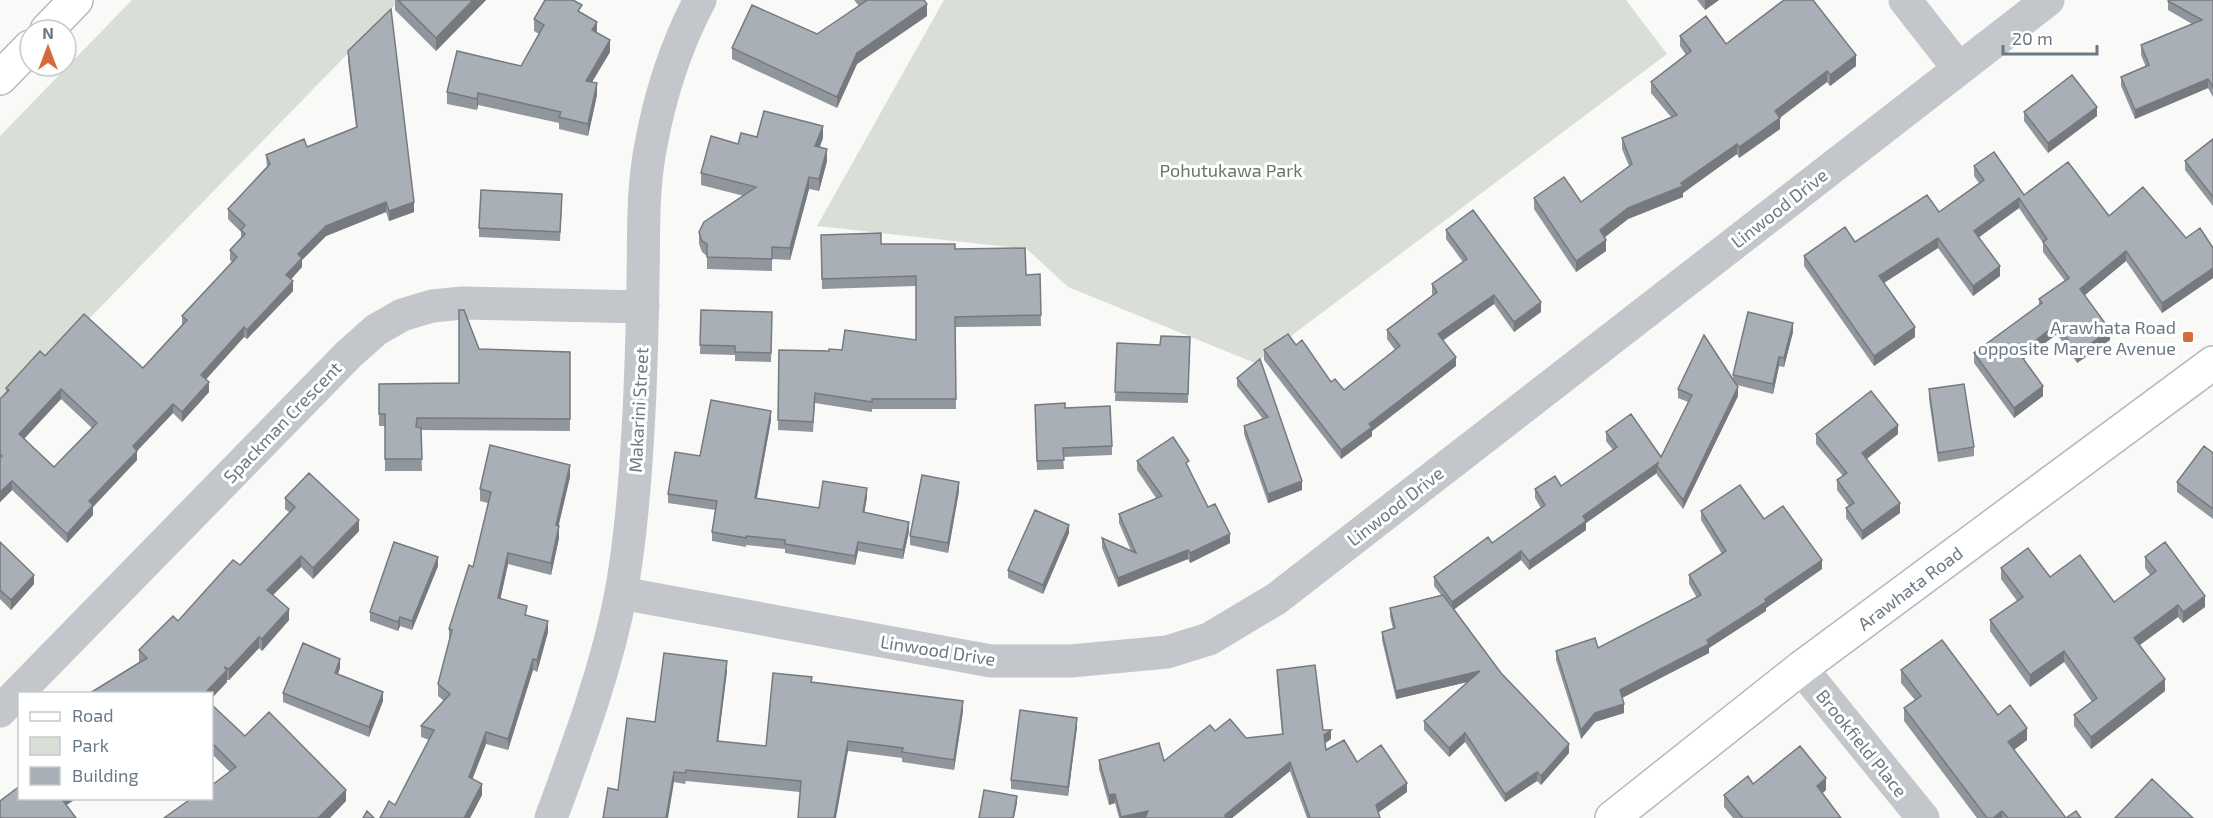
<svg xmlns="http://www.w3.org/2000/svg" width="2213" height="818" font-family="'Exo 2',sans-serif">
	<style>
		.green { fill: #d9ded7 }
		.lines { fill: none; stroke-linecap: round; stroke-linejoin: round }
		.major-casing { stroke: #b4b8bd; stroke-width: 36 }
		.highway-casing { stroke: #b6b9bd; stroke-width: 36 }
		.minor { stroke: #c3c6ca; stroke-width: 33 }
		.major { stroke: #fff; stroke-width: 33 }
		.highway { stroke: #fff; stroke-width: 33 }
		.wall { fill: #91969d; fill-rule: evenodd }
		.shaded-wall { fill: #767a7f }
		.building { fill: #a9afb6; stroke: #767a7f; stroke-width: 1.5; fill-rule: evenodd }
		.poi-dot { fill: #d56b3c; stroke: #fff; stroke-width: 2 }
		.labels { text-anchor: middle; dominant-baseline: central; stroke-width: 6; stroke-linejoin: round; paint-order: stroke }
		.park-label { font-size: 18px; fill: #677865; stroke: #fff }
		.street-label { font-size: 18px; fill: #6b7886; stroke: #fff }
		.poi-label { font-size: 18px; fill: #6b7886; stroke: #fff; text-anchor: end }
	</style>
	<rect width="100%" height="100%" fill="#f9f9f7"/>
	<path class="green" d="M132 0H400L0 410V136Z
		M944 0H1626L1667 54 1255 363 1068 287 1027 249 817 226Z"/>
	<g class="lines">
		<g class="major-casing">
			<path id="major" d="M1612 818 1801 668 2213 363"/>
		</g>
		<g class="highway-casing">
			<path id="highway" d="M47 30 76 0
				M0 78 30 47"/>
		</g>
		<path class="minor" d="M1905 0 1959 69
			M621 593 991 661H1071L1167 652 1209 639 1276 599 2048 0
			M1801 668 1923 818
			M0 711 349 354 376 330 402 315 432 306 463 303 643 307
			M551 818C578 745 606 671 621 593 628 555 632 515 635 476 640 412 642 346 643 281 644 238 642 193 650 150 659 99 675 47 700 0"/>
		<use href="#major" class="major"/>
		<use href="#highway" class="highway"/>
	</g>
	<path class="wall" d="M395 0H486L436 51 395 10Z
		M854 0H924L927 16 857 64 837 108 732 59V48L817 34 859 6Z
		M1697 0H1719L1705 10Z
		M2213 0V97L2208 88 2135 119 2121 86V77L2146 67 2141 55V45L2192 24 2168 10V1Z
		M582 13 597 33 610 52 592 82 597 95 588 136 559 129V123L478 105 477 110 447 104V92L521 66 539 34 534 31V19Z
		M1680 36 1856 66 1830 86 1827 82 1780 118V129L1739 158 1737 154 1683 193V197L1628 219 1605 237 1606 251 1576 272 1534 209V198L1581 202 1629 166 1622 149V138L1671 117 1651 93V82L1686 55 1680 46Z
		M348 51 414 212 389 221 386 212 326 236 302 260V267L291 279 293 291 247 339 244 337 206 379 209 392 182 422 173 413 137 451V460L93 507V515L67 543 12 490 0 502V399L6 392V388L45 356 143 368 182 325V316L232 262 230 260V250L241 238V232L228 219V209L267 167 266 155 307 147 356 127 348 61ZM61 399 92 428 54 467 24 439Z
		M2024 112 2097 116 2048 153 2024 121Z
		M823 138 820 147 827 161 819 191 809 189 790 260 772 259V271L707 269V256L702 252 699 244V232L744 196 701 185V173L738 144Z
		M2213 139V206L2185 170V161Z
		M1974 166 2024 195 2109 216 2186 238 2213 248V278L2162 313 2126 261 2085 295 2110 340 2077 363 2057 334 2023 359 2043 396 2014 418 1974 363V353L2039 305V299L2065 281 2043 252V243L2019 208 1978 237 2000 276 1973 296 1938 248 1884 283 1915 337 1874 366 1804 266V256L1855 242 1939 212 1979 183 1974 176Z
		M562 203 560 241 479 237V228Z
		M1446 230 1541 312 1514 332 1494 304 1443 340 1456 366 1372 431V436L1341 459 1264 360V350L1296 345 1331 382 1344 390 1395 350 1387 339V330L1433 295 1432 294V284L1463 262 1446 239Z
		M821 235 881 244 955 249 1026 275 1040 274 1041 326 955 327 956 409H872V412L815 403 813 432 778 430 779 350 829 351 842 350 916 340V286L822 289Z
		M701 310 772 312 771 362 735 361V355L700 354Z
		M1793 332 1784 367 1779 366 1773 394 1737 385 1738 396 1683 509 1657 475V473L1586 523V530L1529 570 1521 560 1454 609 1501 673 1569 753 1541 785 1537 781 1505 802 1465 742 1449 757 1424 730V721L1467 682 1396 699 1382 640V632L1393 629 1390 616V608L1441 595 1434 586V577L1492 543 1541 508 1535 498V489L1561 486 1613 450 1606 441V432L1661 457 1688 402 1678 398V389L1733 379V375Z
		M1190 337 1188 403 1115 401 1117 343 1160 345Z
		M479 349 570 352V431L421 430 422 471H385V426H379V384L459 383Z
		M1260 359 1302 490 1268 503 1244 434V426L1263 419 1237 386V378Z
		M1929 389 1974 447V456L1938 462 1929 399Z
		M1035 405 1065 408 1112 446V455L1063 457 1064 469 1037 470Z
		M771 420 757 498 819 508 867 497 864 512 909 531 903 559 858 551 855 565 785 553V549L746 545V547L712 541V532L715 510 668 503V494L700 456Z
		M1816 434H1898L1867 459 1900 513 1862 540 1846 518V508L1849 506 1837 490V480L1843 476 1816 444Z
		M2213 453V519L2177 492V482Z
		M1137 461 1189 470 1208 507 1230 543 1190 563 1188 559 1118 587 1102 548V538L1131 551 1119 523V514L1156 498 1137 470Z
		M570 477 558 526 559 538 551 575 508 564 500 599 527 615 548 632 537 672 533 670 508 750 486 744 472 779 482 795 470 818H380L395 805 429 740 421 737V726L444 701 438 696V684L449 641V629L473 567 488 503 480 501V489Z
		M959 491 948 553 910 545V536Z
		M285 498 359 531 313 579 301 567 273 595 289 620 262 651 259 648 229 680H227V682L212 698V693L140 663 139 662V650L178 621 240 565 289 512 285 509Z
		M1701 511 1764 519 1822 569 1766 608V611L1709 648V653L1622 698 1624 713 1595 722 1581 739 1556 660V651L1598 648 1697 598 1689 584V575L1722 554 1701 520Z
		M1069 533 1043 594 1008 578V570Z
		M0 542 34 584 11 610 0 599Z
		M2145 557 2205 607 2183 623 2178 617 2140 645 2165 691 2091 749 2074 726V715L2092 702 2064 662 2030 687 1990 631V620L2017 601 2001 579V568L2050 577 2114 602 2150 575 2145 568Z
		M438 566 412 630 400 626 398 631 370 621V612Z
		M340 668 338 674 383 701 369 737 283 702V693Z
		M1277 670 1331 739 1325 743 1326 750 1357 762 1407 792 1378 813 1380 818H1307L1290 771 1232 818H1119L1115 803 1109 805 1099 769V760L1164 761 1215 731 1246 738 1282 735 1277 679Z
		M1901 670 1998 715 2027 740 2014 750 2066 818H1977L1904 721V708L1915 700 1901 683Z
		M727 671 718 741 766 746 812 682 963 711 954 770 902 762V758L848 751 800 792 686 781 685 784 674 782 618 790 655 722Z
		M212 705 245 736 346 801 230 772 212 754Z
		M1077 727 1068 796 1011 789V780Z
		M1753 784 1826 790 1822 793 1841 818H1733L1724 807V795Z"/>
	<path class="shaded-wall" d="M473 0H486L436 51V38Z
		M1705 0H1719L1705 10Z
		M927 4V16L857 64 837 108V97L857 53Z
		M597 22V33L592 30Z
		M610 40V52L586 92V81Z
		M1856 55V66L1830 86V75Z
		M1827 71V82L1775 121V111Z
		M2208 79V88L2135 119V110Z
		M597 83V95L588 136V124Z
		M478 93V105L477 110V99Z
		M2097 107V116L2048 153V143Z
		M1780 118V129L1739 158V147Z
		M823 126V138L815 157V146Z
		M1737 144V154L1683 193V197L1628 219 1600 241V230L1628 208 1681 183Z
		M827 149V161L819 191V179Z
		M809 177V189L790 260V248Z
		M2019 198V208L1974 241V231Z
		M386 202V212L326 236 302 260V267L286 285V275L298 254 326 226Z
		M414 202V212L389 221V211Z
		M1938 238V248L1879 286V276Z
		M1606 240V251L1576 272V261Z
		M2126 251V261L2080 299V289Z
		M2000 266V276L1973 296V286Z
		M2213 268V278L2162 313V303Z
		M293 281V291L247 339V330Z
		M1494 295V304L1438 344V334Z
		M1541 302V312L1514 332V322Z
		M1793 323V332L1784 367V358Z
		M2057 324V334L2019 363V353Z
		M244 327V337L201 385V375Z
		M1915 327V337L1874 366V356Z
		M2110 330V340L2077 363V353Z
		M1456 357V366L1372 431V436L1341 459V450L1369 424Z
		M1779 357V366L1773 394V384Z
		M209 382V392L182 422V412Z
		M2043 386V396L2014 418V408Z
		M1738 387V396L1683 509V500Z
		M61 389V399L19 444V434Z
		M173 404V413L137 451V460L93 507V515L67 543V534L89 501 133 446Z
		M771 411V420L755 507V498Z
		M1898 425V434L1862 462V453Z
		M1658 463 1657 466V473L1586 523V530L1529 570V561L1583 516Z
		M570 465V477L556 537V525Z
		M12 481V490L0 502V492Z
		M1302 481V490L1268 503V494Z
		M959 482V491L948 553V543Z
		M867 488V497L863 521V512Z
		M1900 503V513L1862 540V531Z
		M359 520V531L313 579V568Z
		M909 522V531L903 559V550Z
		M1069 525V533L1043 594V585Z
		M559 526V538L551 575V563Z
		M1230 534V543L1190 563V553Z
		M858 542V551L855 565V556Z
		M1188 550V559L1118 587V578Z
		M1521 551V560L1452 611V602Z
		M508 553V564L498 610V598Z
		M301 556V567L267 601V590Z
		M438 557V566L412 630V621Z
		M1822 560V569L1766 608V611L1709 648V653L1620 699V690L1707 640Z
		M34 575V584L11 610V600Z
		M2205 596V607L2183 623V612Z
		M2178 605V617L2134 649V638Z
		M289 609V620L262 651V639Z
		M400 617V626L398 631V622Z
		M548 621V632L537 672V660Z
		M259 637V648L229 680V669Z
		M2064 651V662L2030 687V675Z
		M340 659V668L335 682V673Z
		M533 659V670L508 750V739Z
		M727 661V671L717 752V741Z
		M227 670V682L212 698V693H205Z
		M1480 671V679L1396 699V691Z
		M2165 679V691L2091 749V737Z
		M383 692V701L369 737V727Z
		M963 701V711L954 770V760Z
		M1624 704V713L1595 722 1581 739V730L1595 713Z
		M1077 718V727L1068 796V787Z
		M2027 728V740L2008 754V742Z
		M1331 730V739L1324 744V735Z
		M486 732V744L469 788V777Z
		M1465 733V742L1449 757V748Z
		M848 741V751L836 818H834Z
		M1569 744V753L1541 785V776Z
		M1290 762V771L1232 818H1225V815Z
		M674 772V782L668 818H666Z
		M1537 772V781L1505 802V794Z
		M1826 778V790L1817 798V786Z
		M1407 783V792L1376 814V805Z
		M482 784V795L470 818H464Z
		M346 790V801L330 818H318Z
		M1115 794V803L1109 805V795Z
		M1017 796V803L1014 818H1013Z
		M61 798H77L61 809Z
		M1148 811V818H1121V817Z
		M2002 811V818H1993Z"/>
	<path class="building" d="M398 0H473L436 38Z
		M545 0H573L582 5 578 11 597 22 592 30 610 40 586 81 597 83 588 124 559 117 561 112 478 93 477 99 447 92 457 51 521 66 544 25 534 19Z
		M865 0H924L927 4 857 53 837 97 732 48 752 5 817 34 866 1Z
		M1784 0H1813L1856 55 1830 75 1827 71 1775 111 1780 118 1739 147 1737 144 1681 183 1683 186 1628 208 1600 230 1606 240 1576 261 1534 198 1564 177 1581 202 1632 164 1622 138 1677 115 1651 82 1691 51 1680 36 1706 16 1726 44Z
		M2169 0H2213V87L2208 79 2135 110 2121 77 2149 65 2141 45 2202 20 2168 1Z
		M391 9 414 202 389 211 386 202 326 226 298 254 302 258 286 275 293 281 247 330 244 327 201 375 209 382 182 412 173 404 133 446 137 451 89 501 93 505 67 534 12 481 0 492V458L2 456 0 454V399L9 390 6 388 40 351 45 356 84 314 143 368 187 320 182 316 237 257 230 250 245 234 241 230 245 225 228 209 270 164 266 155 304 139 307 147 357 127 348 51ZM61 389 97 423 54 467 19 434Z
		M2072 75 2097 107 2048 143 2024 112Z
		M764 111 823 126 815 146 827 149 819 179 809 177 790 248 772 247V259L707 257V244L702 241 699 232 704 222 756 187 701 173 711 136 738 144 741 133 757 137Z
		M2213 139V197L2185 161Z
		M1994 152 2024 195 2068 162 2109 216 2143 187 2186 238 2200 228 2213 248V268L2162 303 2126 251 2080 289 2110 330 2077 353 2057 324 2019 353 2043 386 2014 408 1974 353 2042 303 2039 299 2069 278 2043 242 2047 239 2019 198 1974 231 2000 266 1973 286 1938 238 1879 276 1915 327 1874 356 1804 256 1845 227 1855 242 1927 195 1939 212 1984 180 1974 166Z
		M481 190 562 194 560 232 479 228Z
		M1473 210 1541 302 1514 322 1494 295 1438 334 1456 357 1369 424 1372 427 1341 450 1264 350 1288 334 1296 345 1302 340 1331 382 1335 379 1344 390 1400 346 1387 330 1437 292 1432 284 1467 259 1446 230Z
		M881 233V244H955V249L1025 248 1026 275 1040 274 1041 315 955 317 956 399H872V402L815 393 813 422 778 420 779 350 829 351V349L842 350 845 330 916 340V276L822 279 821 235Z
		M459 310H464L479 349 570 352V419L417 418 416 427 421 428 422 459H385V414H379V384L459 383Z
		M701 310 772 312 771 353 735 352V346L700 345Z
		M1748 312 1793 323 1784 358 1779 357 1773 384 1733 375Z
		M1704 335 1738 387 1683 500 1657 466 1658 463 1583 516 1586 521 1529 561 1521 551 1452 602 1434 577 1488 537 1492 543 1545 505 1535 489 1555 476 1561 486 1617 447 1606 432 1631 414 1661 457 1692 395 1678 389Z
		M1161 336 1190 337 1188 394 1115 392 1117 343 1160 345Z
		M1260 359 1302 481 1268 494 1244 426 1268 417 1237 378Z
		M1964 384 1974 447 1938 453 1929 389Z
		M1871 391 1898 425 1862 453 1900 503 1862 531 1846 508 1854 503 1837 480 1847 473 1816 434Z
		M711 400 771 411 755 498 819 508 823 481 867 488 863 512 909 522 903 550 858 542 855 556 785 544V540L746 536V538L712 532 717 501 668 494 675 452 700 456Z
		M1065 403V408L1110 406 1112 446 1063 448 1064 460 1037 461 1035 405Z
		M1173 437 1189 461 1186 463 1208 507 1215 504 1230 534 1190 553 1188 550 1118 578 1102 538 1136 553 1119 514 1162 496 1137 461Z
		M490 445 570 465 556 525 559 526 551 563 508 553 498 598 527 606 525 615 548 621 537 660 533 659 508 739 486 732 469 777 482 784 464 818H380L389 801 395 805 434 730 421 726 450 694 438 684 452 630 449 629 469 565 473 567 491 492 480 489Z
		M2204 446 2213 453V509L2177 482Z
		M309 473 359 520 313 568 301 556 267 590 289 609 262 639 259 637 229 669 224 667 227 670 205 693H90L147 658 139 650 173 616 178 621 233 560 240 565 295 507 285 498Z
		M922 475 959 482 948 543 910 536Z
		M1740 485 1764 519 1783 506 1822 560 1765 599 1766 602 1707 640 1709 644 1620 690 1624 704 1595 713 1581 730 1556 651 1595 638 1598 648 1701 595 1689 575 1726 551 1701 511Z
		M1035 510 1069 525 1043 585 1008 570Z
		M0 542 34 575 11 600 0 590Z
		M394 542 438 557 412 621 400 617 398 622 370 612Z
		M2165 542 2205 596 2183 612 2178 605 2134 638 2165 679 2091 737 2074 715 2097 698 2064 651 2030 675 1990 620 2023 597 2001 568 2028 548 2050 577 2080 555 2114 602 2156 571 2145 557Z
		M1443 595 1501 673 1569 744 1541 776 1537 772 1505 794 1465 733 1449 748 1424 721 1480 671 1396 691 1382 632 1395 628 1390 608Z
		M1942 640 1998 715 2010 705 2027 728 2008 742 2066 818H2008L2002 811 1993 818H1987L1904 708 1921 696 1901 670Z
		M303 643 340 659 335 673 383 692 369 727 283 693Z
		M664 653 727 661 717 741 766 746 773 673 812 677 811 682 963 701 954 760 902 752 903 748 848 741 834 818H798L801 781 686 770 685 773 674 772 666 818H603L608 788 618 790 627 718 655 722Z
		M1315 665 1323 730H1331L1324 735 1326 750 1344 740 1357 762 1381 745 1407 783 1376 805 1380 818H1310L1290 762 1225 815 1226 818H1145L1148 811 1121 817 1115 794 1109 795 1099 760 1159 743 1164 761 1210 725 1215 731 1230 719 1246 738 1283 734 1277 670Z
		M212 705 245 736 269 712 346 790 318 818H164L192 798H212V785L236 767 212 743Z
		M1020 710 1077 718 1068 787 1011 780Z
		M1800 746 1826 778 1817 786 1841 818H1743L1724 795 1748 776 1753 784Z
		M2152 779 2193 818H2115Z
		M20 786V798H61L76 818H0V801Z
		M984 790 1017 796 1013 818H979Z
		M367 811 374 818H363Z
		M2076 811 2081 818H2066Z"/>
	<rect class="poi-dot" x="2182" y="331" width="12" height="12" rx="3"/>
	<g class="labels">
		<g class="park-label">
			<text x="1231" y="170">Pohutukawa Park</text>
		</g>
		<g class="street-label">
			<text transform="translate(1779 208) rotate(-38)">Linwood Drive</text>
			<text transform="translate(638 410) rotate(-87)">Makarini Street</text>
			<text transform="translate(282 422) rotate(-46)">Spackman Crescent</text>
			<text transform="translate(1395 506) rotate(-38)">Linwood Drive</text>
			<text transform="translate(1910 588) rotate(-37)">Arawhata Road</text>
			<text transform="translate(938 650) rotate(9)">Linwood Drive</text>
			<text transform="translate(1862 743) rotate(51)">Brookfield Place</text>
		</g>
		<g class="poi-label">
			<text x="2176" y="327">Arawhata Road<tspan x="2176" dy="21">opposite Marere Avenue</tspan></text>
		</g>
	</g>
	<rect x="18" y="692" width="195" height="108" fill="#ffffff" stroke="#c4c9cf" stroke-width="1.5"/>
	<rect x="30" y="712" width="30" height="9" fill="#ffffff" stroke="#c4c9cf" stroke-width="1.5"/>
	<text x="72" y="722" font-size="18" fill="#6b7886">Road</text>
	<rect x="30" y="737" width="30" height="18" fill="#d9ded7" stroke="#c4c9cf" stroke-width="1.5"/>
	<text x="72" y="752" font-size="18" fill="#6b7886">Park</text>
	<rect x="30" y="767" width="30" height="18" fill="#a9afb6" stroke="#c4c9cf" stroke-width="1.5"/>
	<text x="72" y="782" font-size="18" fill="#6b7886">Building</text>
	<g transform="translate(48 48)"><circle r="28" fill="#ffffff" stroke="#c4c9cf" stroke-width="1.5"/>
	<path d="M0-4.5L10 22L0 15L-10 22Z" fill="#d56b3c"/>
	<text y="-9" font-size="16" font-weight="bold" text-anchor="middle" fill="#6b7886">N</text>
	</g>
	<path d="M2003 45v9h94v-9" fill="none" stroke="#6b7886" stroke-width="3"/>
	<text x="2012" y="45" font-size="18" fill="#6b7886" stroke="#ffffff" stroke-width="4.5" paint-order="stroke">20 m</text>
</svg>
